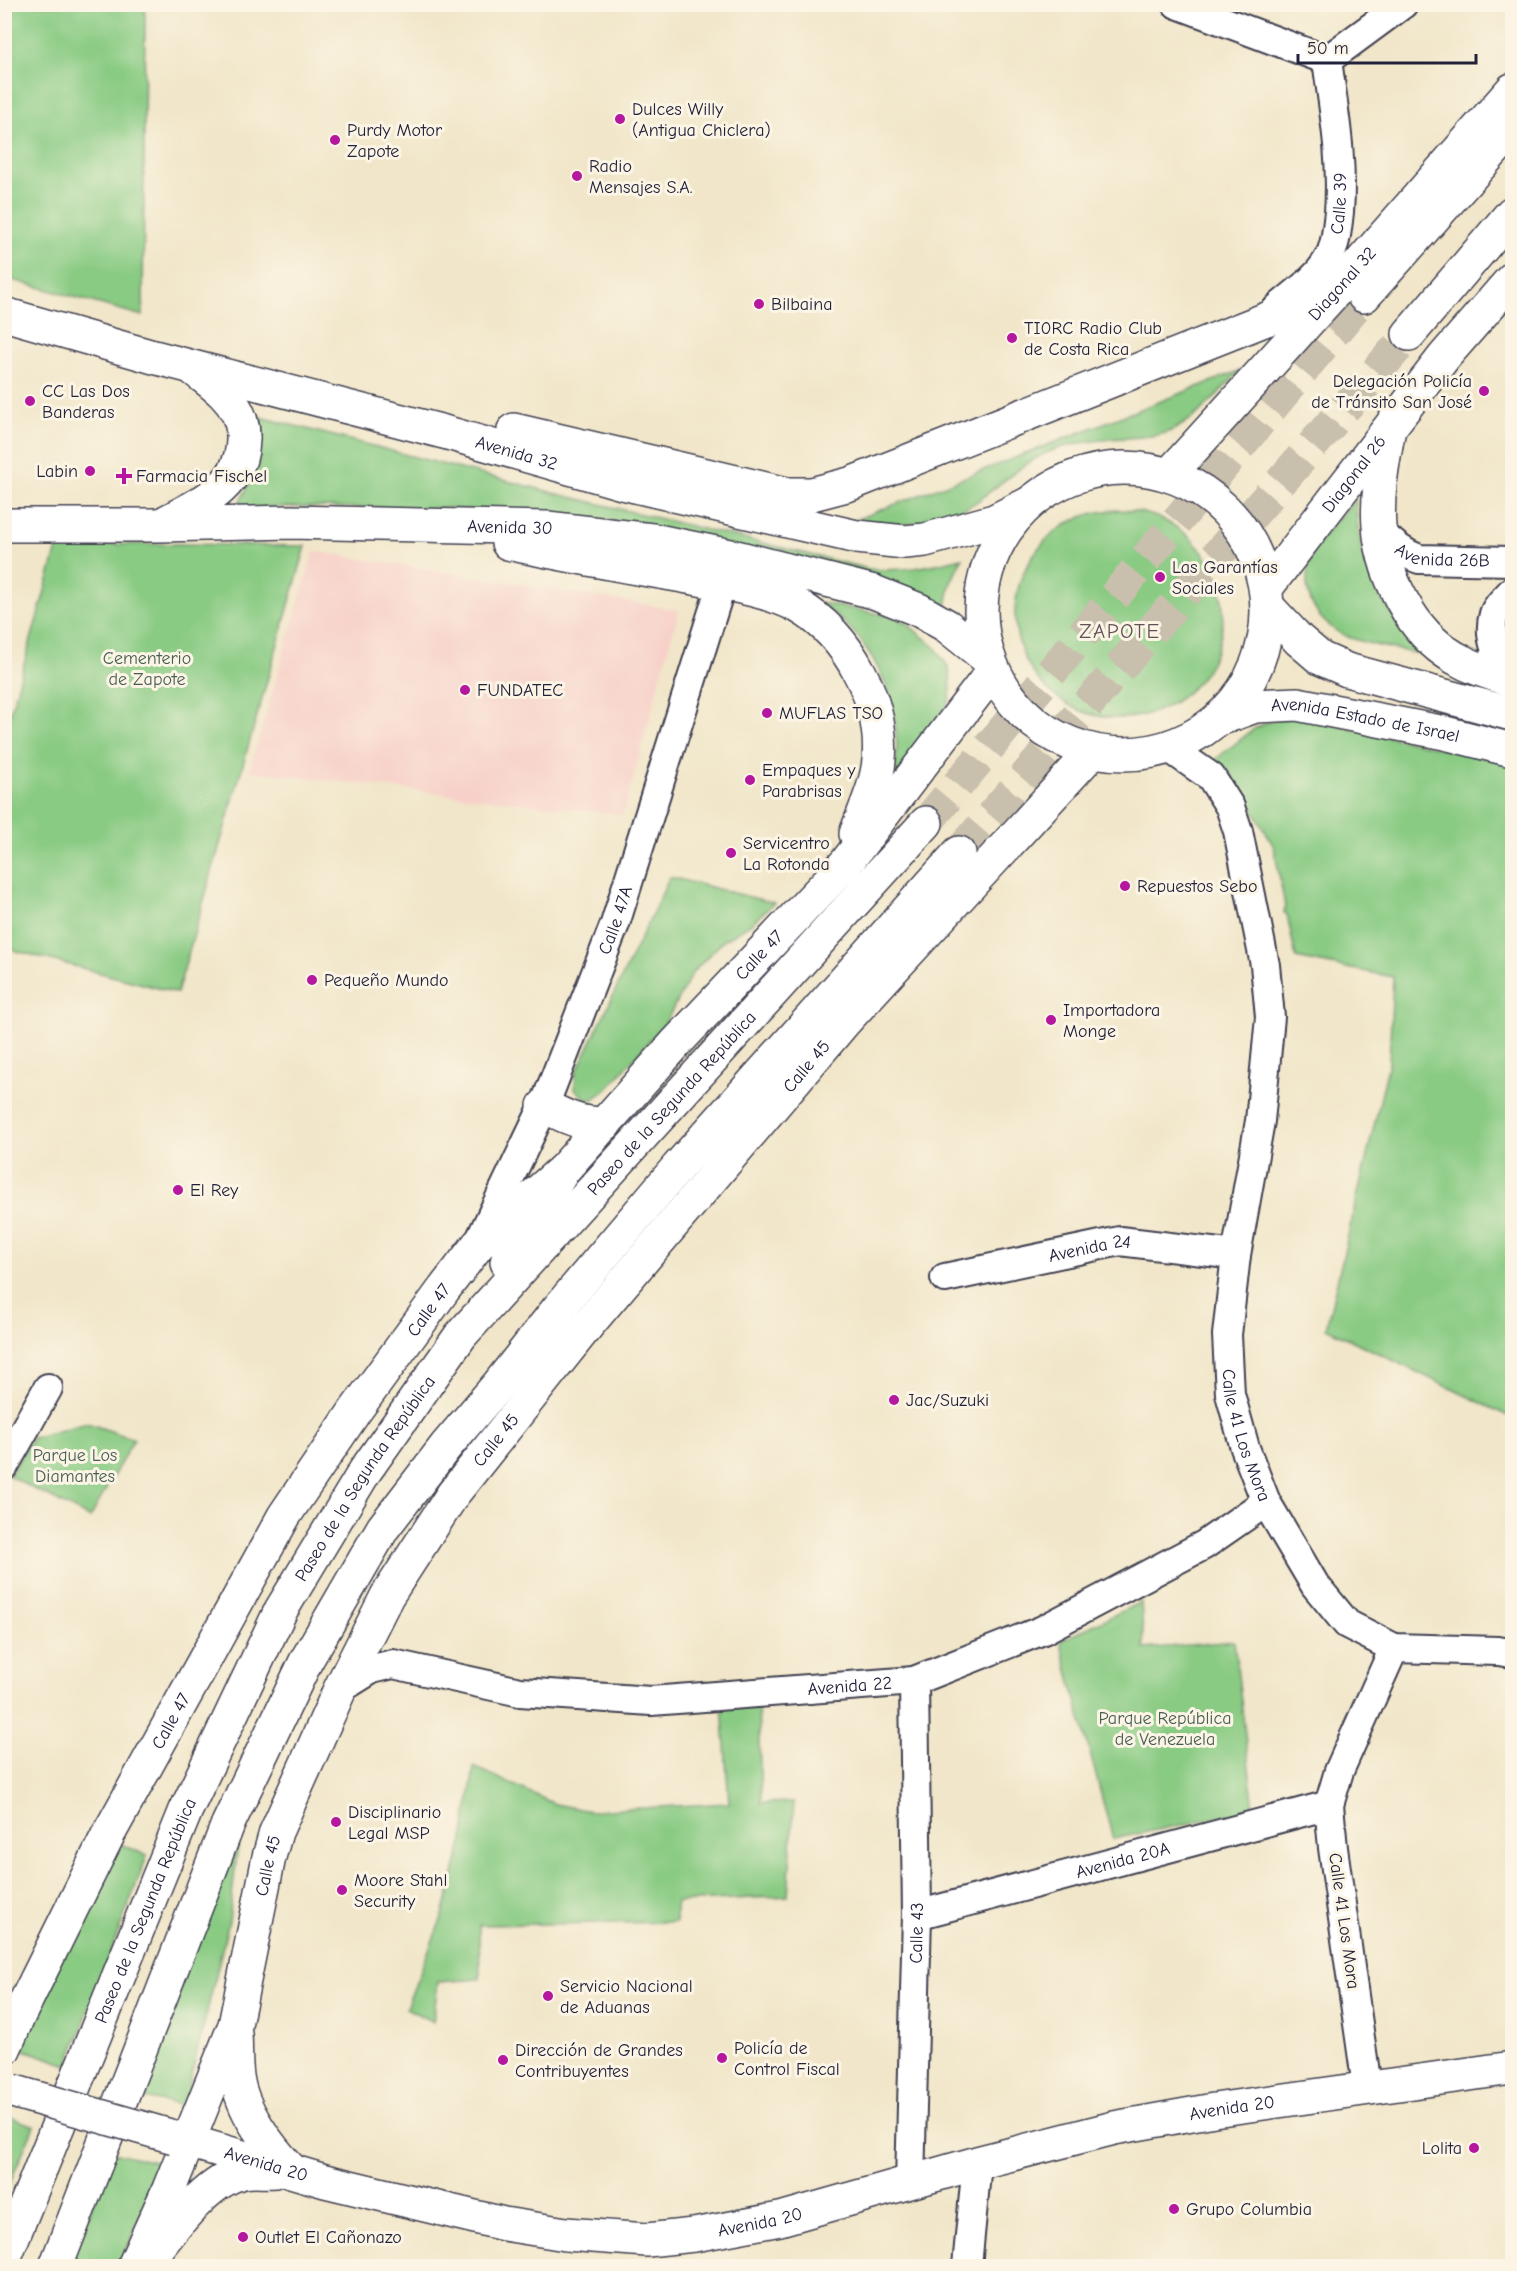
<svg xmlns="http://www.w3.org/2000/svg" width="1517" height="2271" font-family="'Comic Neue',sans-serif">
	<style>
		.built { fill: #f7d1c9 }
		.green { fill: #89cb83; stroke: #56765f; stroke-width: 1.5 }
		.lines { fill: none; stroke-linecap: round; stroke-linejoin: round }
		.highway-tunnel { stroke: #c8bfad; stroke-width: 33; stroke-dasharray: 33 16; stroke-linecap: butt }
		.minor-casing { stroke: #413f50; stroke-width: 32 }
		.major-casing { stroke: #413f50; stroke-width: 36 }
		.highway-casing { stroke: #413f50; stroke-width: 36 }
		.minor { stroke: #fff; stroke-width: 28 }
		.major { stroke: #fff; stroke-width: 33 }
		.highway { stroke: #fff; stroke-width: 33 }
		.major-bridge-casing { stroke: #413f50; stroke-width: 36; stroke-linecap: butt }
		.major-bridge { stroke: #fff; stroke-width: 33 }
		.poi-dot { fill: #b5179e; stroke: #fcf5e5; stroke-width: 2 }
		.labels { text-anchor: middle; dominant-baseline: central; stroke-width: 6; stroke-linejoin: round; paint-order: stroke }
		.poi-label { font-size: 18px; fill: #22223b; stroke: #fcf5e5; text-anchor: start }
		.street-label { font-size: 18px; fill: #22223b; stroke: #fcf5e5 }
		.park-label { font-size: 18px; fill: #465d54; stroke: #fcf5e5 }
		.quarter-label { font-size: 21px; letter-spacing: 1.5px; fill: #615257; stroke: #fcf5e5 }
	</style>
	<rect width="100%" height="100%" fill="#fcf5e5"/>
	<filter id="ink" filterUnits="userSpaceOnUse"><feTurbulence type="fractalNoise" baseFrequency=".0167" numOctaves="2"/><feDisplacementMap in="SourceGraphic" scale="12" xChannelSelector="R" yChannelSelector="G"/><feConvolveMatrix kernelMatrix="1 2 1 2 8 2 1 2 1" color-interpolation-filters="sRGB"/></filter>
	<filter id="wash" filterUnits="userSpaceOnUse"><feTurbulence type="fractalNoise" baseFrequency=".008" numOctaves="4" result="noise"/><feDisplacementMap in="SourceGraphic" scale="24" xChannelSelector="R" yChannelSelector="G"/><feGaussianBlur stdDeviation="1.35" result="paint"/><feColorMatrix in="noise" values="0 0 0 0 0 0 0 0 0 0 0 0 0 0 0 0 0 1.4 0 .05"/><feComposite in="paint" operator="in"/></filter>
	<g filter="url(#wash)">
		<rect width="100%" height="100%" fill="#f1e6c9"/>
		<path class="built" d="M314 551 679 610 623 815 249 771Z"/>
		<path class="green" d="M4 5H145L143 316 5 278Z
			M1241 370C1220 391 1197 421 1168 432 1155 437 1141 437 1128 438 1102 439 1076 442 1051 451 1026 461 1008 478 987 494 950 524 902 530 857 519Z
			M249 414 562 495 869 569C902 572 931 566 962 558L950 585 945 612 627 522 448 508 236 507C261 470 256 455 249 414Z
			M1356 499C1357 568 1380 605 1425 655 1400 650 1372 646 1348 637 1312 621 1296 586 1315 550 1325 531 1342 515 1356 499Z
			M1015 614a104 104 0 1 1 208 0a104 104 0 1 1-208 0Z
			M177 544 306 546 177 993 5 948V731L58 545Z
			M819 602 894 617 906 623 935 647 949 668 951 690 945 719 892 784C904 736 893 684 863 644 852 627 835 615 819 602Z
			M1295 716 1512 764V1418L1326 1328 1389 1063 1393 977 1296 958 1287 914 1284 913 1285 906 1274 847 1235 779 1216 759 1254 729 1268 722Z
			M670 877 774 903 752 923 724 940 693 972 665 1023 607 1089 592 1100 585 1098 575 1089V1075Z
			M87 1423 134 1439 90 1518 9 1476 32 1438Z
			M1141 1602 1144 1649 1234 1641 1254 1810 1113 1839 1060 1641Z
			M758 1703 761 1803 794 1802 788 1896 676 1902V1922L479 1925 480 1979 438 1982 433 2022 406 2008 444 1912 463 1839 474 1767 555 1804 590 1811 729 1803 722 1705Z
			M117 1842 147 1856 68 2065 16 2047Z
			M238 1845 229 1921 184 2106 128 2095Z
			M5 2115 34 2126 5 2194 4 2115Z
			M113 2152 163 2164 119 2266H68Z"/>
	</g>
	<g filter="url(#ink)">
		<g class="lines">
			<path class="highway-tunnel" d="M926 823 1364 296
				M959 853 1409 334"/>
			<g class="minor-casing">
				<g id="minor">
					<path d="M1177 4 1327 60"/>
					<path d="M1327 60 1403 4"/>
					<path id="s1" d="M1277 309C1293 294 1316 280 1327 261 1336 247 1337 228 1339 212 1343 160 1334 111 1327 60"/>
					<path id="s2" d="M1379 531C1392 543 1402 553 1419 559L1512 561"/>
					<path d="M1512 591C1507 597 1496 606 1494 614 1487 637 1498 660 1512 677"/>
					<path id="s3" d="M1168 747 1211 777 1230 807 1238 831 1265 965 1270 1017 1260 1121 1236 1255 1227 1335 1230 1394 1245 1448 1266 1502 1315 1585 1347 1624 1394 1648 1498 1651 1512 1653"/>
					<path id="s4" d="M479 1242 544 1106 615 924 722 583"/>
					<path id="s5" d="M945 1278 1120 1241 1236 1255"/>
					<path d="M4 1466 48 1388"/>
					<path id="s6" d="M340 1689 372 1669 393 1664 520 1692 651 1701 914 1681 1043 1630 1204 1545 1266 1502"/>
					<path id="s7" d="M917 1915 1329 1805"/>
					<path d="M1367 2087 1333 1848 1329 1805 1339 1771 1394 1648"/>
					<path id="s8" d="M910 2183 917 1915 914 1681"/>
					<path d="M967 2266 977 2163"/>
				</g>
			</g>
			<g class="major-casing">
				<g id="major">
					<path id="s9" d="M4 314 150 356 444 432 622 483 857 537 905 542 925 540 994 521 1030 503"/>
					<path d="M514 430 787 494H812L850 484 1297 307 1343 283"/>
					<path d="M1388 434C1375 502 1370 549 1408 611 1421 632 1439 650 1461 661 1477 670 1496 674 1512 681"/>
					<circle cx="1124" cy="611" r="143"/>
					<path id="s10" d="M1169 475 1343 283 1512 90"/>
					<path d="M166 522C202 503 242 486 243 440 244 422 236 406 224 394 215 385 205 378 195 370"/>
					<path id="s11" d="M4 525H159L291 522 547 528 652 540 740 558 874 592 919 610 947 626 987 658"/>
					<path d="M508 543C566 555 625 566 683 576 719 583 766 589 798 606 849 635 884 703 879 760 877 785 864 811 856 834"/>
					<path id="s12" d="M1266 588 1444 357 1512 279"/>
					<path d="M1268 607 1299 640 1320 658 1347 670 1512 714"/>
					<path id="s13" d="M1219 719 1255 706 1297 704 1445 733 1512 750"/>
					<path d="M544 1106C566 1117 579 1124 605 1124"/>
					<path d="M235 2034C236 2047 235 2062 237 2076 241 2110 269 2147 292 2171"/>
					<path id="s14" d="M4 2049 19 2015 108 1835 284 1516 355 1411 444 1289 478 1245 564 1169 677 1042 846 863 993 671"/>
					<path id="s15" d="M174 2137 325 2181 504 2224 566 2234 647 2240 694 2235 780 2219 977 2163 1114 2128 1214 2110 1512 2068"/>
					<path d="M151 2256C174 2228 206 2181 243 2172 253 2170 265 2172 275 2171"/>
					<path id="s16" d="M134 2266 169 2189 235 2025 269 1857 276 1832 340 1689 387 1596 453 1494 585 1328 844 1022 1093 751"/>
				</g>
			</g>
			<g class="highway-casing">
				<g id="highway">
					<path d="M1364 296 1512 130"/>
					<path d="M1409 334 1512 213"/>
					<path d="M507 1262 564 1169"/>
					<path d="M517 1379 585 1328"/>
					<path id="s17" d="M4 2259 186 1810 281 1610 365 1471 461 1335 926 823"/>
					<path d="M56 2266 228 1824 306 1661 383 1528 446 1446 499 1384 558 1309 678 1167 959 853"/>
				</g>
			</g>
			<use href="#minor" class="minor"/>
			<use href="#major" class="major"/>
			<use href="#highway" class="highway"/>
			<g class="major-bridge-casing">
				<path id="major-bridge" d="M12 2091 174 2137"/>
			</g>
			<use href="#major-bridge" class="major-bridge"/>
		</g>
	</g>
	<g class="poi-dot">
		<circle cx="620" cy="119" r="6"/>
		<circle cx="335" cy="140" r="6"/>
		<circle cx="577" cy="176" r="6"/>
		<circle cx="759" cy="304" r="6"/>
		<circle cx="1012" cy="338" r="6"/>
		<circle cx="1484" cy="391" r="6"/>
		<circle cx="30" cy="401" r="6"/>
		<circle cx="90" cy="471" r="6"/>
		<path d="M121 467h6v6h6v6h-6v6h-6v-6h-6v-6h6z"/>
		<circle cx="1160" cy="577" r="6"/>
		<circle cx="465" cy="690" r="6"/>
		<circle cx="767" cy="713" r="6"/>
		<circle cx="750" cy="780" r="6"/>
		<circle cx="731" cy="853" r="6"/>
		<circle cx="1125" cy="886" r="6"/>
		<circle cx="312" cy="980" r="6"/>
		<circle cx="1051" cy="1020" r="6"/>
		<circle cx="178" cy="1190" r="6"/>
		<circle cx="894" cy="1400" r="6"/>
		<circle cx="336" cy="1822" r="6"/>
		<circle cx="342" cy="1890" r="6"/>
		<circle cx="548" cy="1996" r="6"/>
		<circle cx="722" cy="2058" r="6"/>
		<circle cx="503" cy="2060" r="6"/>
		<circle cx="1474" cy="2148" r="6"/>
		<circle cx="1174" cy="2209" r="6"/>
		<circle cx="243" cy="2237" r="6"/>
	</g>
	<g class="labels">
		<g class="poi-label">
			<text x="632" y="109">Dulces Willy<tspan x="632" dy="21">(Antigua Chiclera)</tspan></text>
			<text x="347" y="130">Purdy Motor<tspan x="347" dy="21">Zapote</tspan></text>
			<text x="589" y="166">Radio<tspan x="589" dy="21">Mensajes S.A.</tspan></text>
			<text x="771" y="304">Bilbaina</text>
			<text x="1024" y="328">TI0RC Radio Club<tspan x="1024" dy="21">de Costa Rica</tspan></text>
			<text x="1472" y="381" text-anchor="end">Delegación Policía<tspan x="1472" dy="21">de Tránsito San José</tspan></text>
			<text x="42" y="391">CC Las Dos<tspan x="42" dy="21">Banderas</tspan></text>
			<text x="78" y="471" text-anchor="end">Labin</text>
			<text x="136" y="476">Farmacia Fischel</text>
			<text x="1172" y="567">Las Garantías<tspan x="1172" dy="21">Sociales</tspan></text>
			<text x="477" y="690">FUNDATEC</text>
			<text x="779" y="713">MUFLAS TSO</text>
			<text x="762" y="770">Empaques y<tspan x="762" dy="21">Parabrisas</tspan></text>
			<text x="743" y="843">Servicentro<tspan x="743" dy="21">La Rotonda</tspan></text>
			<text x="1137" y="886">Repuestos Sebo</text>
			<text x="324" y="980">Pequeño Mundo</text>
			<text x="1063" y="1010">Importadora<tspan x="1063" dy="21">Monge</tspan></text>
			<text x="190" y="1190">El Rey</text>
			<text x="906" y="1400">Jac/Suzuki</text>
			<text x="348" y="1812">Disciplinario<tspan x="348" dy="21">Legal MSP</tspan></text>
			<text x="354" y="1880">Moore Stahl<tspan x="354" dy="21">Security</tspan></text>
			<text x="560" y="1986">Servicio Nacional<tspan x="560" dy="21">de Aduanas</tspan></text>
			<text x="734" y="2048">Policía de<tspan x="734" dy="21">Control Fiscal</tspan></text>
			<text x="515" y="2050">Dirección de Grandes<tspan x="515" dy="21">Contribuyentes</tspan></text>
			<text x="1462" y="2148" text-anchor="end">Lolita</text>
			<text x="1186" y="2209">Grupo Columbia</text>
			<text x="255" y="2237">Outlet El Cañonazo</text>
		</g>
		<g class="street-label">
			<text stroke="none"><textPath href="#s1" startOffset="129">Calle 39</textPath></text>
			<text stroke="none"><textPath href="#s10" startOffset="258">Diagonal 32</textPath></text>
			<text stroke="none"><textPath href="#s9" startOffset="531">Avenida 32</textPath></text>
			<text stroke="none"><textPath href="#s12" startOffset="144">Diagonal 26</textPath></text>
			<text stroke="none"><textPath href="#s11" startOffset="506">Avenida 30</textPath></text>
			<text stroke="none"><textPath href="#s2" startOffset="72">Avenida 26B</textPath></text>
			<text stroke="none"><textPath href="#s13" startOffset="150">Avenida Estado de Israel</textPath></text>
			<text stroke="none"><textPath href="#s4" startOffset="350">Calle 47A</textPath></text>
			<text stroke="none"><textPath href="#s14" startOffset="1340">Calle 47</textPath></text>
			<text stroke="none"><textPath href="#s16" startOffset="1396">Calle 45</textPath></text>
			<text stroke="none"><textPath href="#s17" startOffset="1348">Paseo de la Segunda República</textPath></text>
			<text stroke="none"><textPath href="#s5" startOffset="148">Avenida 24</textPath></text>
			<text stroke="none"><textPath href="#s14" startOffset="854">Calle 47</textPath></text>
			<text stroke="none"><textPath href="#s3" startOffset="726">Calle 41 Los Mora</textPath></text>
			<text stroke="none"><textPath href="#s16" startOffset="910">Calle 45</textPath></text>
			<text stroke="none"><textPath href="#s17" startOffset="862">Paseo de la Segunda República</textPath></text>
			<text stroke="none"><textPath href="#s6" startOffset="520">Avenida 22</textPath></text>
			<text stroke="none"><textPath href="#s14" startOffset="368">Calle 47</textPath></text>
			<text stroke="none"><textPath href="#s7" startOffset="213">Avenida 20A</textPath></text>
			<text stroke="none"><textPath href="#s16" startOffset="424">Calle 45</textPath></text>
			<text stroke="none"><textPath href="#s17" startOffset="376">Paseo de la Segunda República</textPath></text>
			<text transform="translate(1344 1921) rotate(82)">Calle 41 Los Mora</text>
			<text stroke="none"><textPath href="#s8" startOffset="250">Calle 43</textPath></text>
			<text stroke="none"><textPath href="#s15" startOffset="1086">Avenida 20</textPath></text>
			<text stroke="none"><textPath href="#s15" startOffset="96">Avenida 20</textPath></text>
			<text stroke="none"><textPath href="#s15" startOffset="600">Avenida 20</textPath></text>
		</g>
		<g class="park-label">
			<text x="147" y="658">Cementerio<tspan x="147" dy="21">de Zapote</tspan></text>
			<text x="75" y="1455">Parque Los<tspan x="75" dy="21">Diamantes</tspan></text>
			<text x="1165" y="1718">Parque República<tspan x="1165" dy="21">de Venezuela</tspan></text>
		</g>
		<g class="quarter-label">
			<text x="1120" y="631">ZAPOTE</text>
		</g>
	</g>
	<rect width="1517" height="2271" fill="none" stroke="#fcf5e5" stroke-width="24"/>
	<path d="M1298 54v9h178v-9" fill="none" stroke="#22223b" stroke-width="3"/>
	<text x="1307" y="54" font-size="18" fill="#22223b" stroke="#fcf5e5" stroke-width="4.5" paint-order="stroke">50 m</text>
</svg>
